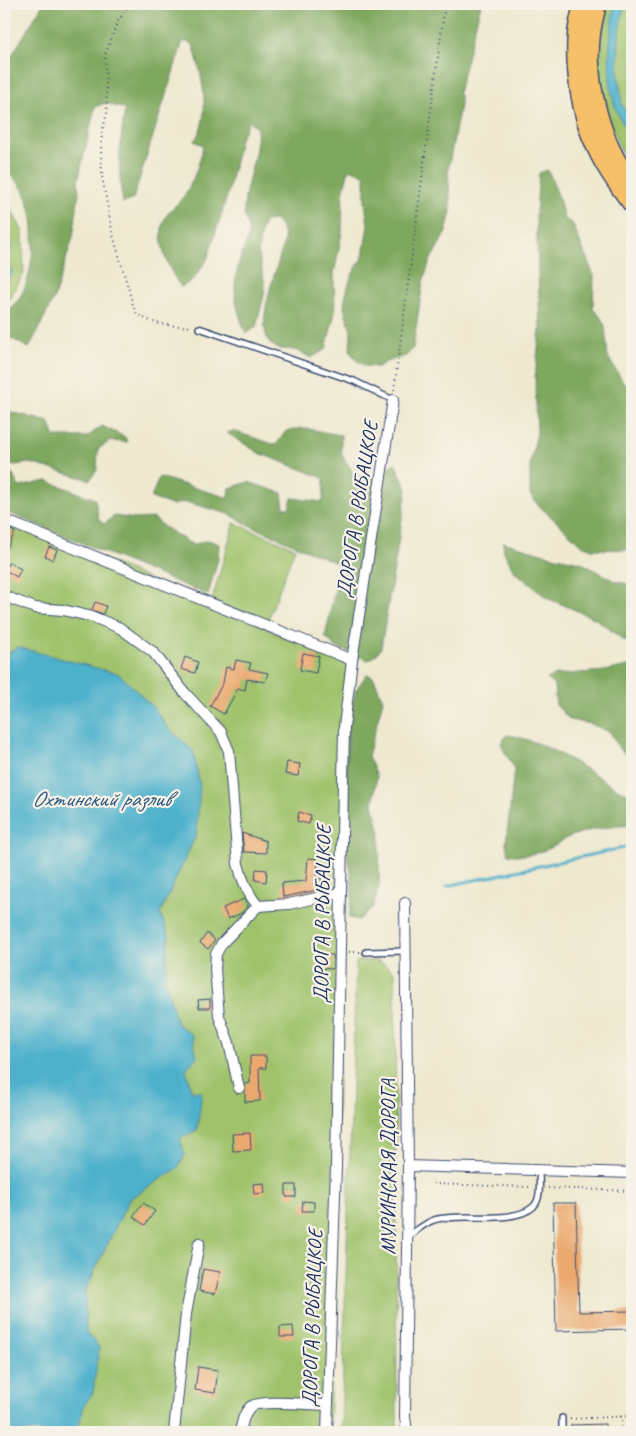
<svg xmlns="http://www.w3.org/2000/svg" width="636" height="1436" font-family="Caveat,sans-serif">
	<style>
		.green { fill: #9fc26b; stroke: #5d7864 }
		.forest { fill: #7fa85f; stroke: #4d6c5e }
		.water { fill: #4db1cc; stroke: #347095 }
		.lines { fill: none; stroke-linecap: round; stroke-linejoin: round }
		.stream { stroke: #4db1cc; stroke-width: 3 }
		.building { fill: #eba970 }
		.lane-casing { stroke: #3b4b6f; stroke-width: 8 }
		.street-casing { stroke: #3b4b6f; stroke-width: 12 }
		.primary-casing { stroke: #3b4b6f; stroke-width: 19 }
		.path { stroke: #3b4b6f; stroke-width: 2; stroke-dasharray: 1 4; stroke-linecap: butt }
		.lane { stroke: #fff; stroke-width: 5 }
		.street { stroke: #fff; stroke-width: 10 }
		.primary { stroke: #f6c06b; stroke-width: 16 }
		.labels { text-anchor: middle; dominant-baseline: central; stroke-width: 4.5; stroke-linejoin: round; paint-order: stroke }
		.street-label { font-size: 21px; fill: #1b2f5e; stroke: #f7f3e8 }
		.water-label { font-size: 22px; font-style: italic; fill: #2a567f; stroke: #f7f3e8 }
	</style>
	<rect width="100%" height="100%" fill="#f7f3e8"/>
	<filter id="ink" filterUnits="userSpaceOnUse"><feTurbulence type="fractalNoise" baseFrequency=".02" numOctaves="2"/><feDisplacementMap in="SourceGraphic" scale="10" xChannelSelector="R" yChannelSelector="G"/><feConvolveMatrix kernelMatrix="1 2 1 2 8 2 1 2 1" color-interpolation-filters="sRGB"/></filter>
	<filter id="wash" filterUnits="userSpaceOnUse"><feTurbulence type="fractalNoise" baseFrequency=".0096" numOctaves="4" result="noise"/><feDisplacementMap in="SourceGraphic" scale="20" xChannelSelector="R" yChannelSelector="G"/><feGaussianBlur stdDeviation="1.12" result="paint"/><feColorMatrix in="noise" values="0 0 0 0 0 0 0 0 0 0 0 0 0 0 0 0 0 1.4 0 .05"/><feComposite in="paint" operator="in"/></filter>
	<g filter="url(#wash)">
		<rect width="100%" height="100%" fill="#efe9d0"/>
		<path class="green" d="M603 4H632V170L623 156 603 106 596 47Z
			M4 195 23 232 24 274 7 302 4 305V289L12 272 4 260 12 245 4 236Z
			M4 514 210 607 234 523 295 548 265 628 349 664 329 1432H78L82 1408 93 1392 86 1333 85 1291 129 1199 178 1168 179 1138 197 1130 191 1091 186 1069 197 1057 192 1035 177 1024 165 980 169 936 160 913 196 835 193 751 168 728 152 706 17 647 4 657Z
			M375 960 384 964 395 973 397 1432H341L356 961Z"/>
		<path class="forest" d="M43 4H481L458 93 460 95V105L448 170 451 211 446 232 430 261 423 282 413 348 406 356 386 362 378 367 365 366 356 360 350 352 351 331 344 308 345 297 351 277 363 256 368 225 365 202V175L349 169 343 193 342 232 334 274 335 312 326 349 311 358C305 355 300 351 294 350 288 349 279 350 275 347 248 333 281 261 284 241 285 232 280 226 275 220L265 221 261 230 258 251 265 285 264 295 256 327 246 334C236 307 231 292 239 263 241 254 246 246 248 238 250 227 243 218 244 208 245 181 259 156 257 128L249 121 240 139 228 193 207 260 192 281 181 287C168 269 153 237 167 215 170 210 176 206 180 201 191 189 201 161 203 145L194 141C213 117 201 72 193 44L183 41 133 199 123 203C117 170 120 141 125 109L105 103 95 107 78 181 79 192 73 237 54 298 29 348 7 336 4 338V313C9 308 17 303 20 297 38 268 42 188 4 172V64L14 52Z
			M548 170 559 198 564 219 572 223 594 276 593 309 600 316 605 326 608 357 623 382 632 386V550L592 549 582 545 536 503 530 494V464L537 433 535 379 540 329 536 213 539 173Z
			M4 410 49 422 55 437H87L102 426 125 437 127 442 110 441 98 449 97 470 90 480 30 463 8 466 19 487 47 481 95 499 99 520 104 524 114 516 135 519 154 518 164 527 193 545 208 540 219 544 218 559 208 595 4 511Z
			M302 428 341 435V453L354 474 367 478 376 475 395 463 407 489 381 648 374 657 368 660 336 647 325 637 337 580 346 567 249 525 229 514 186 502 172 505 151 498 159 477 229 498 230 488 248 482 282 493 284 508H289L292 498 323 502 324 478 259 453 227 433 233 431 276 445 286 431Z
			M503 542 548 555 580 562 615 581 632 585V644L622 639 596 619 547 598 514 571 504 552Z
			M632 665V755L629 756 620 750 610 732 591 724 570 720 556 705 554 686 547 679 556 675 605 671Z
			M367 674 374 678 383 700 368 756 377 776 373 804 380 833 379 886 373 907 359 920 349 918 352 897 351 872 346 849 348 728 355 691Z
			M507 735C534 738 569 758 592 773 606 781 616 791 632 794V825C608 827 594 828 571 836 563 839 557 845 550 848 537 854 522 857 508 854L506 844 514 770C511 759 504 754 501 743Z"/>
		<path class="water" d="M615 4H623L624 7 619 31 618 70 622 105 632 124V139C627 130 621 121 617 112 605 81 609 36 615 4Z
			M4 236 12 245 4 260 12 272 4 289Z
			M17 647 119 674 152 706 168 728 193 751 200 787 196 835 160 913 169 936 165 980 177 1024 192 1035 197 1057 186 1069 191 1091 202 1092 197 1130 180 1138 185 1155 178 1168 129 1199 85 1291 86 1333 99 1347 93 1392 82 1409 78 1432H4V657Z"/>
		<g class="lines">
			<path class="stream" d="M447 886 632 846"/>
		</g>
		<g id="blocks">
			<path class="building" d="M4 527 15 532 4 555Z
				M49 547 57 550 53 560 45 556Z
				M9 562 21 569 17 577 5 570Z
				M95 602 106 606 103 614 92 610Z
				M303 653 319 656 316 673 300 670Z
				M185 657 198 662 195 673 181 669Z
				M236 660 251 663 249 669 268 673 265 682 247 679 245 690 238 688 224 714 210 706 223 683 226 667 234 669Z
				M287 762 300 764 298 776 285 774Z
				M299 812 311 815 309 824 297 821Z
				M242 833 266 841V853L244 852Z
				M308 858 318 859 317 879 321 878 323 889 283 897 282 883 306 881Z
				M256 869 267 870 266 882 255 880Z
				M244 899 248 906 242 913 228 919 223 908Z
				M207 933 215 940 208 949 200 943Z
				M317 954 333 955V969L316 968Z
				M210 999V1008H199L198 1000Z
				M250 1056H266V1068H259L260 1101 245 1102V1084L250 1083Z
				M250 1133 251 1150 233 1151 232 1134Z
				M264 1183 265 1193 254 1194 253 1184Z
				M286 1185H296V1197H286Z
				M303 1201 314 1202V1211H302Z
				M143 1203 155 1211 145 1225 133 1217Z
				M553 1203H576L579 1312 632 1311V1329L556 1331Z
				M203 1269 220 1272 215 1294 199 1291Z
				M293 1326 294 1337H280V1327Z
				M198 1367 218 1370 215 1393 195 1390Z
				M605 1424V1432H571V1425Z"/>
		</g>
	</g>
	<g filter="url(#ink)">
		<use href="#blocks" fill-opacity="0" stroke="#3b4b6f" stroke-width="1"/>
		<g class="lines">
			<g class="lane-casing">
				<path id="lane" d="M199 328 354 381 393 400
					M366 952 405 951
					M408 1236C416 1231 425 1223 434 1220 461 1212 512 1225 533 1207 542 1199 539 1181 539 1170
					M562 1418V1432"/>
			</g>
			<g class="street-casing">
				<path id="street" d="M4 520 352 660
					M4 596 35 608 63 610 93 617 120 628 153 652 185 693 221 732 229 751 238 864C242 880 247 893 258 906L222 943 216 954 215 969 219 1016 229 1043 239 1088
					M405 903 408 1166 405 1417 407 1432
					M258 906 289 904 340 893
					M408 1166 632 1173
					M174 1432 186 1314 199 1243
					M240 1432C242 1424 243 1414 250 1407 259 1399 313 1405 327 1405
					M327 1432 336 1166 344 727 352 660 393 400"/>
			</g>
			<g class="primary-casing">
				<path id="primary" d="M582 4C580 14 577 24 576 34 573 68 580 116 595 147 604 168 618 187 632 205
					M598 4C596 14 593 24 592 34 586 81 602 145 632 182"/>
			</g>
			<path class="path" d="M130 4 118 21 105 55 107 113 102 132 101 151 102 176 112 231 135 312C153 326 169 325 191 327
				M394 390 445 4
				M349 952H360
				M433 1184 533 1187
				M548 1188 632 1191
				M621 1416 622 1432
				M570 1419 632 1416"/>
			<use href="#lane" class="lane"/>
			<use href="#street" class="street"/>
			<use href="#primary" class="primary"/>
		</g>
	</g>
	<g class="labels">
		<g class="street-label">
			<text transform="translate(357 509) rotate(-81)">ДОРОГА В РЫБАЦКОЕ</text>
			<text transform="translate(322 914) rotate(-89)">ДОРОГА В РЫБАЦКОЕ</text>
			<text transform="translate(388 1167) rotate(-90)">МУРИНСКАЯ ДОРОГА</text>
			<text transform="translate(312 1318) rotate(-88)">ДОРОГА В РЫБАЦКОЕ</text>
		</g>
		<g class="water-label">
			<text x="101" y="799">Охтинский разлив</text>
		</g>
	</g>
	<rect width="636" height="1436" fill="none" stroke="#f7f3e8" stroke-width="20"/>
</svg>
